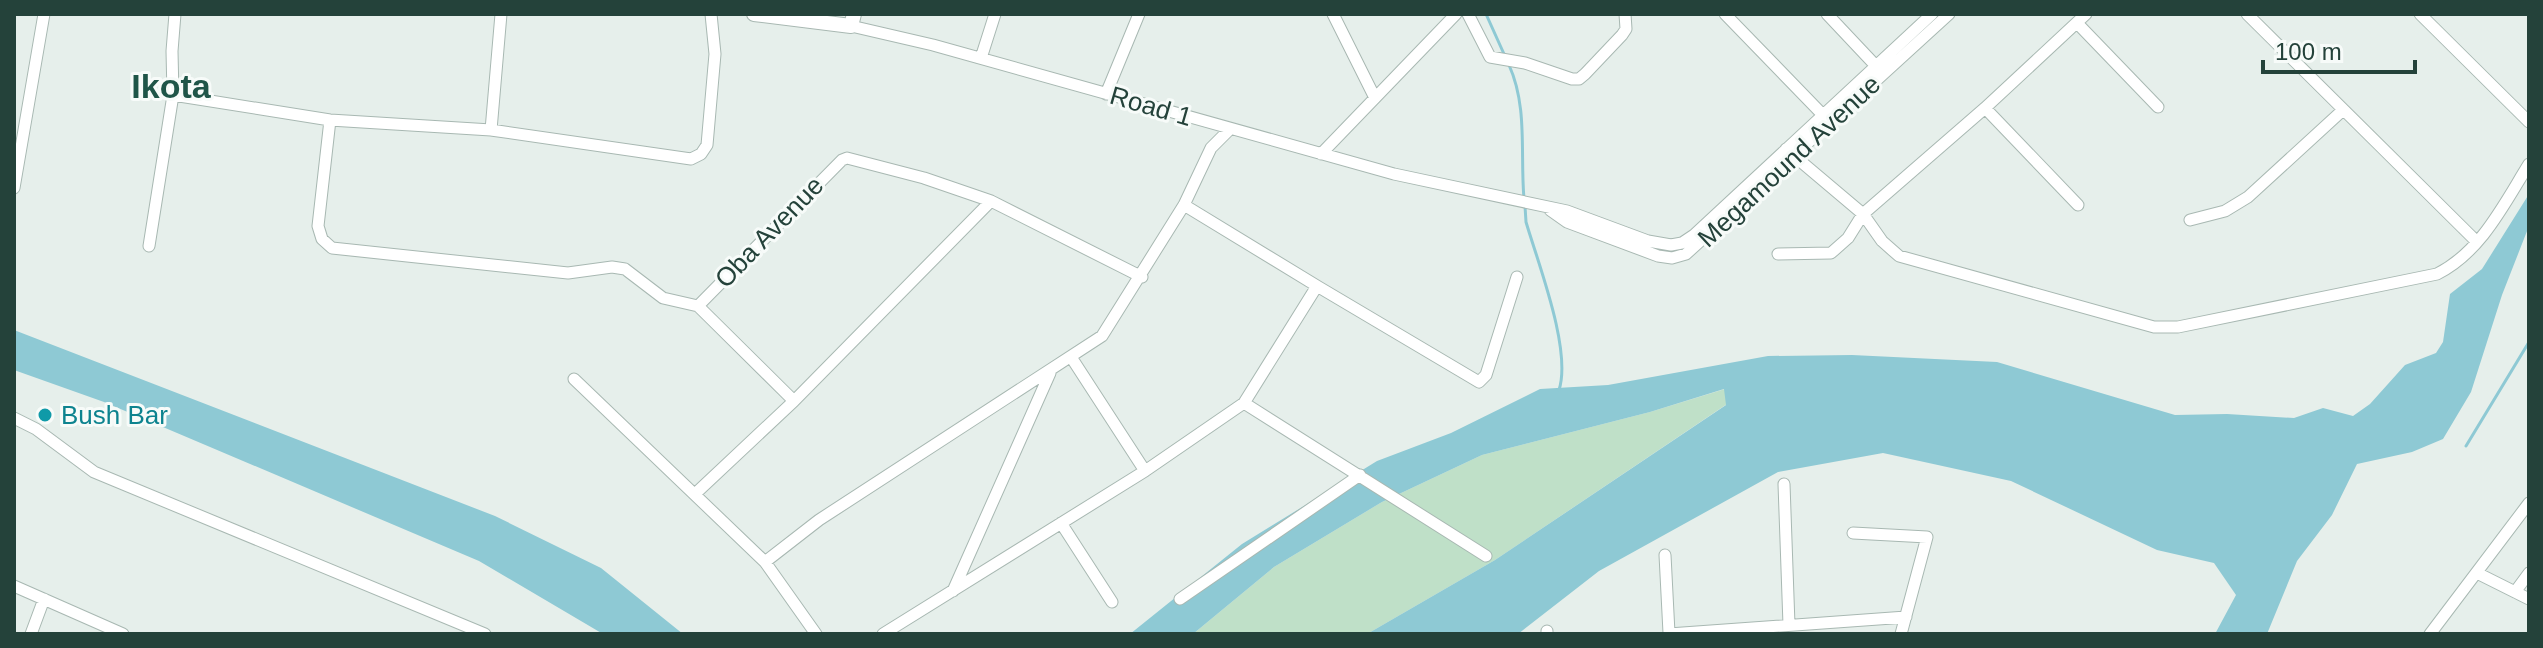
<svg xmlns="http://www.w3.org/2000/svg" width="2543" height="648" font-family="Arial,sans-serif">
	<style>
		.green { fill: #bfe0c8 }
		.water { fill: #8ec9d4 }
		.lines { fill: none; stroke-linecap: round; stroke-linejoin: round }
		.stream { stroke: #8ec9d4; stroke-width: 3 }
		.minor-casing { stroke: #a8b8b2; stroke-width: 13 }
		.tertiary-casing { stroke: #a8b8b2; stroke-width: 16 }
		.minor { stroke: #fff; stroke-width: 11 }
		.tertiary { stroke: #fff; stroke-width: 14 }
		.culture-dot { fill: #0f9aa8; stroke: #f7fbf9; stroke-width: 3 }
		.labels { text-anchor: middle; dominant-baseline: central; stroke-width: 6; stroke-linejoin: round; paint-order: stroke }
		.street-label { font-size: 26px; fill: #24423a; stroke: #f7fbf9 }
		.culture-label { font-size: 26px; fill: #0d838f; stroke: #f7fbf9; text-anchor: start }
		.district-label { font-size: 34px; font-weight: bold; fill: #1f5548; stroke: #f7fbf9 }
	</style>
	<rect width="100%" height="100%" fill="#e6efeb"/>
	<path class="green" d="M1725 389 1727 404 1495 560 1367 634H1193L1274 567 1382 502 1482 455 1650 412Z"/>
	<path class="water" d="M2529 194V226L2502 295 2471 392 2443 439 2412 452 2357 464 2332 515 2297 561 2267 634H2215L2236 595 2214 563 2157 550 2011 481 1883 453 1778 472 1599 571 1518 634H1367L1495 560 1726 405 1724 389 1650 412 1482 455 1382 502 1274 567 1193 634H1130L1242 544 1377 461 1451 433 1540 389 1608 385 1768 356 1852 355 1997 362 2175 415 2227 414 2294 418 2323 408 2353 416 2370 404 2405 365 2436 353 2443 342 2450 294 2482 269Z
		M14 330 495 516 601 568 683 634H603L479 561 104 402 14 370Z"/>
	<g class="lines">
		<path class="stream" d="M1486 14 1504 54
			M1509 65C1528 107 1520 154 1524 199
			M1525 206 1526 222C1538 263 1572 350 1559 390
			M2466 446 2529 342"/>
		<g class="minor-casing">
			<path id="minor" d="M1333 14 1375 98
				M1468 14 1490 57 1525 63 1572 79H1579L1585 74 1622 35 1626 29 1625 14
				M1725 14 1822 114
				M1827 14 1876 66
				M2247 14 2477 242
				M2420 14 2529 122
				M2077 23 2158 107
				M851 26 933 45 1394 174 1567 211 1648 241 1671 245 1682 243 1694 235 1932 14
				M981 58 995 14
				M1106 94 1139 14
				M173 95 330 120 491 130 691 159 701 154 707 145 715 54 711 14
				M1985 108 2078 205
				M330 120 318 226 322 239 332 248 568 273 612 267 625 269 663 298 698 306 794 401 991 201 1142 277
				M491 130 501 14
				M1786 149 1863 214 1882 241 1899 256 2154 327H2178L2437 274C2481 252 2504 204 2529 164
				M1321 154 1456 14
				M14 188 44 14
				M1550 210 1567 222 1658 256 1672 258 1686 254 1949 14
				M2190 220 2225 211 2248 197 2343 110
				M149 246 173 95 172 51 175 14
				M1778 254 1831 253 1848 238 1863 214 1985 108 2086 14
				M1317 286 1479 382 1486 375 1517 277
				M698 306 842 160 847 158 924 178 991 201
				M1071 357 1145 471
				M574 379 765 562
				M1244 403 1486 556
				M14 418 36 429 94 472 485 634
				M1784 484 1789 625
				M696 493 794 401
				M1061 523 1112 602
				M1853 533 1927 537 1901 634
				M1665 555 1669 633
				M2477 573 2529 599
				M14 586 123 634
				M953 591 1050 373
				M2515 592 2529 573
				M1180 599 1360 475
				M1547 631V634
				M31 634 44 599
				M816 634 765 562 819 520 1102 336 1184 205 1211 148 1230 129
				M883 634 1145 471 1244 403 1317 286 1184 205
				M1669 634 1906 617
				M2430 634 2529 503"/>
		</g>
		<g class="tertiary-casing">
			<path id="tertiary" d="M754 14 851 26 854 14"/>
		</g>
		<use href="#minor" class="minor"/>
		<use href="#tertiary" class="tertiary"/>
	</g>
	<circle class="culture-dot" cx="45" cy="415" r="8"/>
	<g class="labels">
		<g class="street-label">
			<text transform="translate(1151 106) rotate(16)">Road 1</text>
			<text transform="translate(1789 161) rotate(-43)">Megamound Avenue</text>
			<text transform="translate(769 232) rotate(-46)">Oba Avenue</text>
		</g>
		<g class="culture-label">
			<text x="61" y="415">Bush Bar</text>
		</g>
		<g class="district-label">
			<text x="171" y="86">Ikota</text>
		</g>
	</g>
	<rect width="2543" height="648" fill="none" stroke="#24423a" stroke-width="32"/>
	<path d="M2263 60v12h152v-12" fill="none" stroke="#24423a" stroke-width="4"/>
	<text x="2275" y="60" font-size="24" fill="#24423a" stroke="#f7fbf9" stroke-width="6" paint-order="stroke">100 m</text>
</svg>
